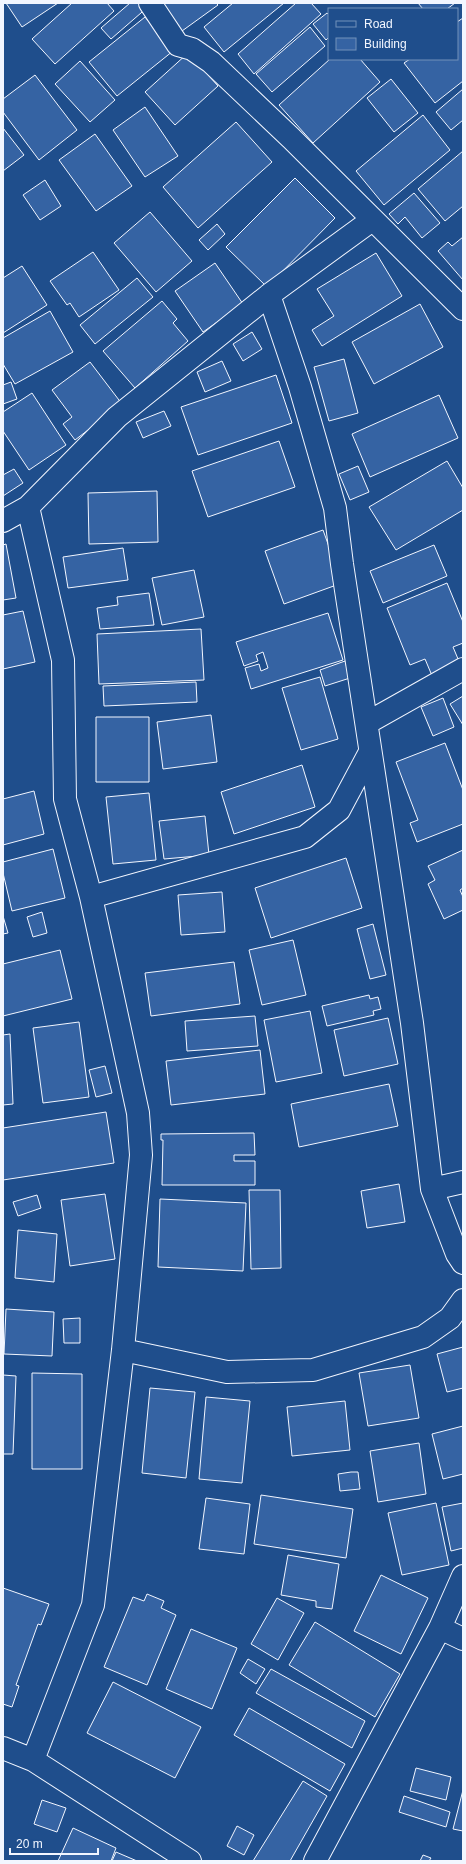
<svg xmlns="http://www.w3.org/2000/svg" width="466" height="1864" font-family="Helvetica,sans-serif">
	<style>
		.building { fill: #3563a3; stroke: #f2f6ff }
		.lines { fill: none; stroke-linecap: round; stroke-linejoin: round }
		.street-casing { stroke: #f2f6ff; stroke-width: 24 }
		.street { stroke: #1f4e8c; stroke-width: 22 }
	</style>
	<rect width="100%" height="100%" fill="#1f4e8c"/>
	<path class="building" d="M6 3H58L22 27Z
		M72 3H107L114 11 55 64 32 39Z
		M130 3H146L149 6 111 39 101 28Z
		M162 3H216L218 5 182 31Z
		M233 3H284L224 52 204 27Z
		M296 3H311L321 14 254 74 238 54Z
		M418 3H455L447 9H423Z
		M327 13 329 15V37L326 40 313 24Z
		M145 17 173 51 117 96 89 62Z
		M463 18V81L435 103 404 63 410 59H457V22Z
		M310 27 325 46 272 92 256 74Z
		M188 53 218 86 175 125 145 92Z
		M330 59H360L380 82 313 143 279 105Z
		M80 61 115 100 90 122 55 84Z
		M35 75 77 130 39 160 3 112V99Z
		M391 79 418 113 394 132 367 98Z
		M463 89V120L451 130 436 112Z
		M145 107 178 156 145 177 113 130Z
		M423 115 450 150 384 205 356 171Z
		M236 122 272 162 198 228 163 187Z
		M3 128 24 155 3 171Z
		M95 134 132 186 96 211 59 160Z
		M463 151V206L445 221 418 189Z
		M295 178 335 218 267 287 226 247Z
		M45 180 61 206 40 220 23 195Z
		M414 193 440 223 422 238 405 217 398 224 389 214Z
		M150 212 192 261 156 292 114 243Z
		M217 224 225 234 208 250 199 240Z
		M463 237V280L438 251 448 242 452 246Z
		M93 252 119 290 79 317 70 303 67 305 50 281Z
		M376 253 402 296 322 346 312 330 334 316 317 289Z
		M215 263 243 304 203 332 175 291Z
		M22 266 47 305 3 333V278Z
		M137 278 153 297 95 344 80 325Z
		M162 301 177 319 173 323 188 341 135 388 103 351Z
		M420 304 443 347 374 384 352 342Z
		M50 311 73 352 15 384 3 364V338Z
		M252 332 262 349 243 361 233 344Z
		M344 359 358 413 329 421 314 367Z
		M222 361 231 381 205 392 197 372Z
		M90 362 122 404 75 440 63 424 72 417 52 390Z
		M276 375 292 423 198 455 181 407Z
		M11 382 17 399 3 404V385Z
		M32 393 66 445 29 470 3 431V412Z
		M439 395 458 438 370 477 352 434Z
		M164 411 171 426 143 438 136 422Z
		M279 441 295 487 208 517 192 471Z
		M447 461 463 488V510L396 550 369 507Z
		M358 466 369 492 350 500 339 474Z
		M14 469 23 483 3 496V475Z
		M157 491 158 542 89 544 88 493Z
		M323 530 342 583 284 604 265 551Z
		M6 544 16 598 3 600V545Z
		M434 545 447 576 383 603 370 571Z
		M123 548 128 580 68 588 63 557Z
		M194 570 204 617 162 625 152 578Z
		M447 583 463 622V643L453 647 461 666 433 678 425 659 410 665 387 608Z
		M149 593 154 625 100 629 97 608 118 605 117 597Z
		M23 611 35 662 3 669V615Z
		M328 613 343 660 251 689 245 668 259 664 261 671 268 668 263 652 256 655 258 661 244 666 236 642Z
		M201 629 204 680 99 684 97 634Z
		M345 661 350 678 325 686 320 670Z
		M320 677 338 739 301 750 282 688Z
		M196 682 197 702 104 706 103 686Z
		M463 696V725L450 704Z
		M443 698 454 727 433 736 421 707Z
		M211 715 217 762 163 769 157 722Z
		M96 717H149V782H96Z
		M445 743 463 790V824L417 842 410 823 418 820 396 762Z
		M302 765 315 807 234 834 221 792Z
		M34 791 44 834 3 845V799Z
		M149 793 156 860 113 864 106 797Z
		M205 816 209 855 164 859 159 821Z
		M53 849 65 898 12 911 3 873V862Z
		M463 850V888L460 890 463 897V910L444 919 428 884 435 880 428 866Z
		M346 858 362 908 271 938 255 888Z
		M222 892 225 932 181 935 178 895Z
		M42 912 47 933 33 937 27 917Z
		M3 916 8 933 3 934Z
		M373 924 386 975 370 979 357 929Z
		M293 940 306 995 262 1005 249 950Z
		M60 950 72 999 3 1016V964Z
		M234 962 240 1004 151 1016 145 973Z
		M369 995 370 999 378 997 381 1009 373 1011 374 1015 327 1026 322 1006Z
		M310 1011 322 1073 276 1082 264 1020Z
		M255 1016 258 1046 187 1051 185 1021Z
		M388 1018 398 1064 344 1076 334 1030Z
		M79 1022 89 1097 43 1103 33 1028Z
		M10 1034 13 1104 3 1105V1035Z
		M260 1050 265 1094 171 1105 166 1061Z
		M105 1066 112 1093 96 1097 89 1070Z
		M389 1084 398 1126 299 1147 291 1104Z
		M106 1112 114 1163 3 1180V1128Z
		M254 1133 255 1155H234V1161H255V1185H162L163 1140H161V1134Z
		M399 1184 405 1222 367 1228 361 1191Z
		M249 1190H280L281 1268 251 1269Z
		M105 1194 115 1259 70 1266 61 1200Z
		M37 1195 41 1208 18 1216 13 1202Z
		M160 1199 246 1203 243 1271 158 1267Z
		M18 1230 57 1234 54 1282 15 1278Z
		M6 1309 54 1312 52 1356 4 1354Z
		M80 1318V1343H64L63 1319Z
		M463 1347V1388L447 1392 437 1354Z
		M410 1365 419 1418 368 1426 359 1373Z
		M32 1373 82 1374V1469H32Z
		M3 1375 16 1376 13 1454H3Z
		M150 1388 195 1392 186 1478 142 1473Z
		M206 1397 250 1401 242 1483 199 1479Z
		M345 1401 350 1450 292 1456 287 1407Z
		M463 1426V1474L443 1479 432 1434Z
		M419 1443 426 1494 378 1502 370 1451Z
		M351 1472H358L360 1489 340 1491 338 1474Z
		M261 1495 353 1509 346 1558 254 1544Z
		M206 1498 250 1504 244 1554 199 1549Z
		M436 1503 449 1565 402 1575 388 1513Z
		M463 1503V1548L451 1551 442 1507Z
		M288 1555 339 1564 332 1609 316 1607V1601L281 1595Z
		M381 1575 428 1598 401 1654 354 1631Z
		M3 1588 49 1604 41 1625 38 1624 16 1685 19 1686 12 1707 3 1704Z
		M147 1594 164 1601 161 1608 176 1615 147 1685 104 1667 133 1597 144 1601Z
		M277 1598 304 1613 278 1660 251 1644Z
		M315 1622 400 1674 375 1717 289 1665Z
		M191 1629 237 1648 212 1709 166 1689Z
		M248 1659 265 1669 256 1684 240 1673Z
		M271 1669 365 1721 352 1748 256 1693Z
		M113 1682 201 1727 175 1778 87 1733Z
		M249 1708 345 1764 330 1791 234 1735Z
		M416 1768 451 1777 446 1800 410 1791Z
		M303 1781 327 1796 290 1861H253Z
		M463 1790V1831L453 1829Z
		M404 1796 450 1812 446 1827 399 1812Z
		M42 1800 66 1808 57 1832 34 1824Z
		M237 1826 254 1835 244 1855 227 1846Z
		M73 1828 116 1848 111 1861H58Z
		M116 1852 137 1861H112Z
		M423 1855 431 1858 429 1861H420Z"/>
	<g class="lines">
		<g class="street-casing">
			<path id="street" d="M150 3 178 45 192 49 211 62 291 138 463 309
				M269 295 300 387 335 508 342 564 412 1023 432 1189 457 1254 463 1263
				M28 507 63 660 65 799 91 897 114 1002 138 1113 141 1155 123 1350 93 1605 33 1760
				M3 521 28 507 117 417 269 295 372 220
				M367 723 463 669
				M91 897 305 837 339 810 370 752
				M432 1189 463 1182
				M123 1350 227 1372 313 1370 423 1337 450 1318 463 1300
				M440 1628 463 1639
				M3 1748 33 1760 190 1861
				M315 1861 440 1628 463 1576"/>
		</g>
		<use href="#street" class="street"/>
	</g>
	<rect width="466" height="1864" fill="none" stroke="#f2f6ff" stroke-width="8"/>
	<rect x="328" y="8" width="130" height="52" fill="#1f4e8c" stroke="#7391ba"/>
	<rect x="336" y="21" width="20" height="6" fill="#1f4e8c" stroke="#7391ba"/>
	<text x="364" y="28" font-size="12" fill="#f2f6ff">Road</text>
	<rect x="336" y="38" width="20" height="12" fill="#3563a3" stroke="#7391ba"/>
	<text x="364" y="48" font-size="12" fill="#f2f6ff">Building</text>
	<path d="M10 1848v6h88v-6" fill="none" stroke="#f2f6ff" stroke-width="2"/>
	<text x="16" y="1848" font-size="12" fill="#f2f6ff" stroke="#1f4e8c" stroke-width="3" paint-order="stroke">20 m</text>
</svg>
